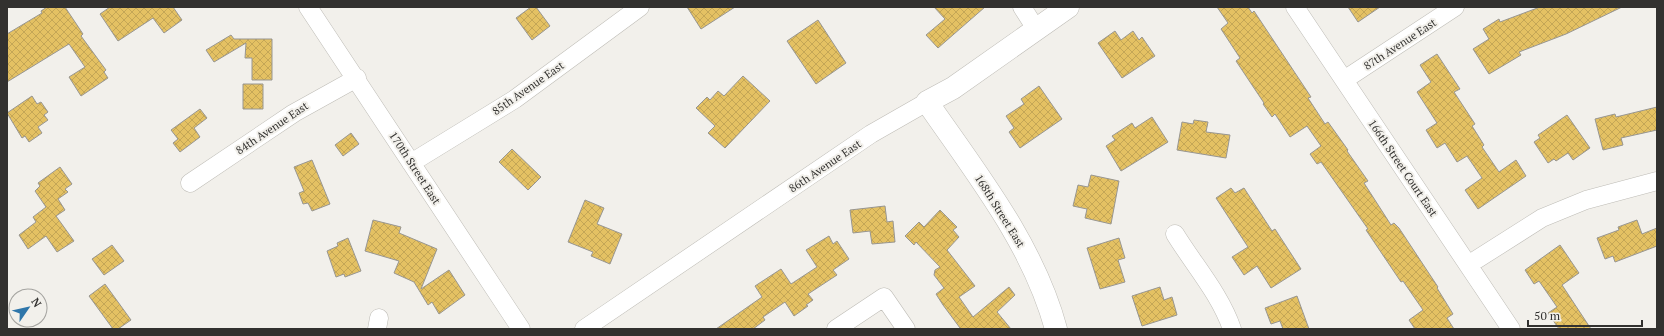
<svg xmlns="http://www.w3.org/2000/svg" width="1664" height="336" font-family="'PT Serif',serif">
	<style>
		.building { fill: url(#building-cross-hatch); stroke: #989691 }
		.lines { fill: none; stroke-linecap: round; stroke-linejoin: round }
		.street-casing { stroke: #bebcb6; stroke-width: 19 }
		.secondary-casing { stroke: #bebcb6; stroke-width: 23 }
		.street { stroke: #fff; stroke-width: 18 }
		.secondary { stroke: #fff; stroke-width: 22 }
		.labels { text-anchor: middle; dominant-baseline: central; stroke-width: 4; stroke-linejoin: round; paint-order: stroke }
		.street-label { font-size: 11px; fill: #32312f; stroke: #f2f0eb }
	</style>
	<defs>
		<pattern id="building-cross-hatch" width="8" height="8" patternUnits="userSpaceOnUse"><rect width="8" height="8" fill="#e4c163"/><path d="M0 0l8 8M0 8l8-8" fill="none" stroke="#c4a656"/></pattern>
	</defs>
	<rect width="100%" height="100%" fill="#f2f0eb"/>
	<path class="building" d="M47 7H65L83 34 81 36 106 70 104 72 108 78 81 96 69 77 85 67 69 44 7 82V34L42 13 41 11Z
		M110 7H173L182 20 164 33 153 18 118 41 100 14Z
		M531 7H536L550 26 532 40 516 18Z
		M687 7H735L701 29Z
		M934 7H985L938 48 926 35 945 19Z
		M1217 7H1248L1252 13 1254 11 1311 97 1308 98 1325 124 1328 122 1348 150 1347 151 1368 181 1364 183 1391 225 1394 223 1399 228 1438 287 1437 288 1453 314 1447 318 1454 329H1415L1409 320 1423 310 1403 281 1401 282 1366 230 1368 229 1321 162 1317 164 1310 154 1321 146 1307 126 1290 137 1275 114 1272 117 1263 104 1264 103 1236 61 1240 58 1221 29 1228 23Z
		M1348 7H1380L1358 22Z
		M1540 7H1622L1566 34 1519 52 1521 55 1489 74 1473 49 1489 39 1483 29 1499 19 1500 22Z
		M818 20 846 63 816 84 787 41Z
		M1115 31 1121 40 1133 31 1139 40 1142 37 1155 56 1122 78 1098 43Z
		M231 35 234 39H272V80H252V58H245L246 43 214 62 206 50Z
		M1437 54 1460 89 1454 92 1475 124 1472 126 1484 145 1482 147 1499 172 1516 160 1526 176 1478 209 1465 190 1482 178 1467 156 1457 162 1445 143 1437 148 1426 130 1437 123 1417 92 1431 82 1420 65Z
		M743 76 770 101 725 148 708 133 715 126 696 108 707 97 710 100 718 91 724 96Z
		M243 84H263V109H243Z
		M1039 86 1062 119 1020 148 1009 132 1014 128 1006 116 1024 104 1021 99Z
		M32 96 37 104 41 102 48 112 44 115 48 120 38 127 42 133 29 142 25 136 22 138 7 113Z
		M1657 107V130L1621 138 1623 145 1603 150 1595 119 1615 114 1616 117Z
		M200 109 207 118 194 128 200 137 180 152 173 143 178 139 171 130Z
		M1567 115 1590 148 1573 160 1568 153 1556 161 1554 159 1548 163 1534 142 1540 138 1538 135Z
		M1152 117 1168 142 1121 171 1106 146 1115 140 1112 136 1132 123 1135 128Z
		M1194 120 1208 122 1206 132 1230 135 1226 158 1177 150 1182 122 1193 124Z
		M351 133 359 144 343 156 335 145Z
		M512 149 541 177 528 190 499 162Z
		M312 160 330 204 312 211 308 203 303 204 299 193 304 191 294 167Z
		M60 167 72 184 65 189 68 192 58 199 65 210 56 216 74 241 57 252 46 236 28 249 19 235 36 222 33 217 46 207 35 191 40 186 38 183Z
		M1091 175 1119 181 1111 224 1085 218 1087 209 1073 206 1078 185 1088 187Z
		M1231 188 1235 193 1244 188 1272 231 1275 229 1301 269 1271 288 1257 266 1244 275 1232 257 1248 247 1216 198Z
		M585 200 604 208 597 224 622 234 610 264 591 256 593 252 568 242Z
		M885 206 887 222 893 221 895 242 872 244 870 231 853 233 850 210Z
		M940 210 957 227 953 230 959 237 947 250 975 286 959 297 973 317 1009 287 1015 295 997 312 1011 329H959L960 328 943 305 936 294 944 288 934 275 935 270 940 267 916 242 914 245 905 236 919 222 924 227Z
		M373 220 401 227 399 233 437 249 421 289 449 270 465 295 439 314 432 302 428 305 414 282 394 273 399 261 365 251Z
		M1637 220 1642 234 1657 228V246L1615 262 1613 256 1605 259 1597 238 1619 230 1618 227Z
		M829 236 833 244 837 241 849 259 833 270 837 275 808 294 813 300 806 305 808 306 794 316 785 302 763 317 765 320 753 329H716L762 297 755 286 781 269 791 284 817 267 806 250Z
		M348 238 361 271 345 277 344 274 336 277 327 251 338 246 337 243Z
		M1119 238 1125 258 1118 260 1125 282 1100 289 1087 248Z
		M112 245 124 261 104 275 92 259Z
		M1560 245 1579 273 1562 285 1591 329H1559L1548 313 1557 307 1539 281 1534 284 1525 270Z
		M105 284 131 320 118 329H113L89 296Z
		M1160 287 1164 300 1172 297 1177 315 1142 326 1132 296Z
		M1297 296 1309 329H1283L1280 321 1271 324 1265 308Z"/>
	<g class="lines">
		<g class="street-casing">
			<path id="street" d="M308 7 521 329
				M1022 7 1036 29
				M1295 7 1511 329
				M1344 80 1455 7
				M411 163 515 99 640 7
				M190 183 294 113 357 78
				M1175 234C1194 265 1220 294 1232 329
				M1468 265 1542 218 1586 200 1657 181
				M377 329 379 318
				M584 329 871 134 927 102
				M836 329 884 297 906 329"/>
		</g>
		<g class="secondary-casing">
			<path id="secondary" d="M1056 329C1033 244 976 173 927 102L953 88 1068 7"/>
		</g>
		<use href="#street" class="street"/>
		<use href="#secondary" class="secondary"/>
	</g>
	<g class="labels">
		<g class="street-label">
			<text transform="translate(1400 44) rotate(-33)">87th Avenue East</text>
			<text transform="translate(528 88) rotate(-35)">85th Avenue East</text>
			<text transform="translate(272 128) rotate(-34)">84th Avenue East</text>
			<text transform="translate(825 166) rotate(-34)">86th Avenue East</text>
			<text transform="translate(415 168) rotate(57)">170th Street East</text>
			<text transform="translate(1403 168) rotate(56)">166th Street Court East</text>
			<text transform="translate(1000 211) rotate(58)">168th Street East</text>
		</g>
	</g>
	<rect width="1664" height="336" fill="none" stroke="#32312f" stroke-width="16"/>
	<g transform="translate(28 308) rotate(56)"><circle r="19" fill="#f2f0eb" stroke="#a5a4a0"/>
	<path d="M0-3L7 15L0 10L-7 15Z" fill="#2f76aa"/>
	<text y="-6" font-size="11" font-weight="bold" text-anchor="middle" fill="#32312f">N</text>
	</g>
	<path d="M1528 320v6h114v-6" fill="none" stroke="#32312f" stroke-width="2"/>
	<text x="1534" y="320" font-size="12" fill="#32312f" stroke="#f2f0eb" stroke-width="3" paint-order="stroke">50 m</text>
</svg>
